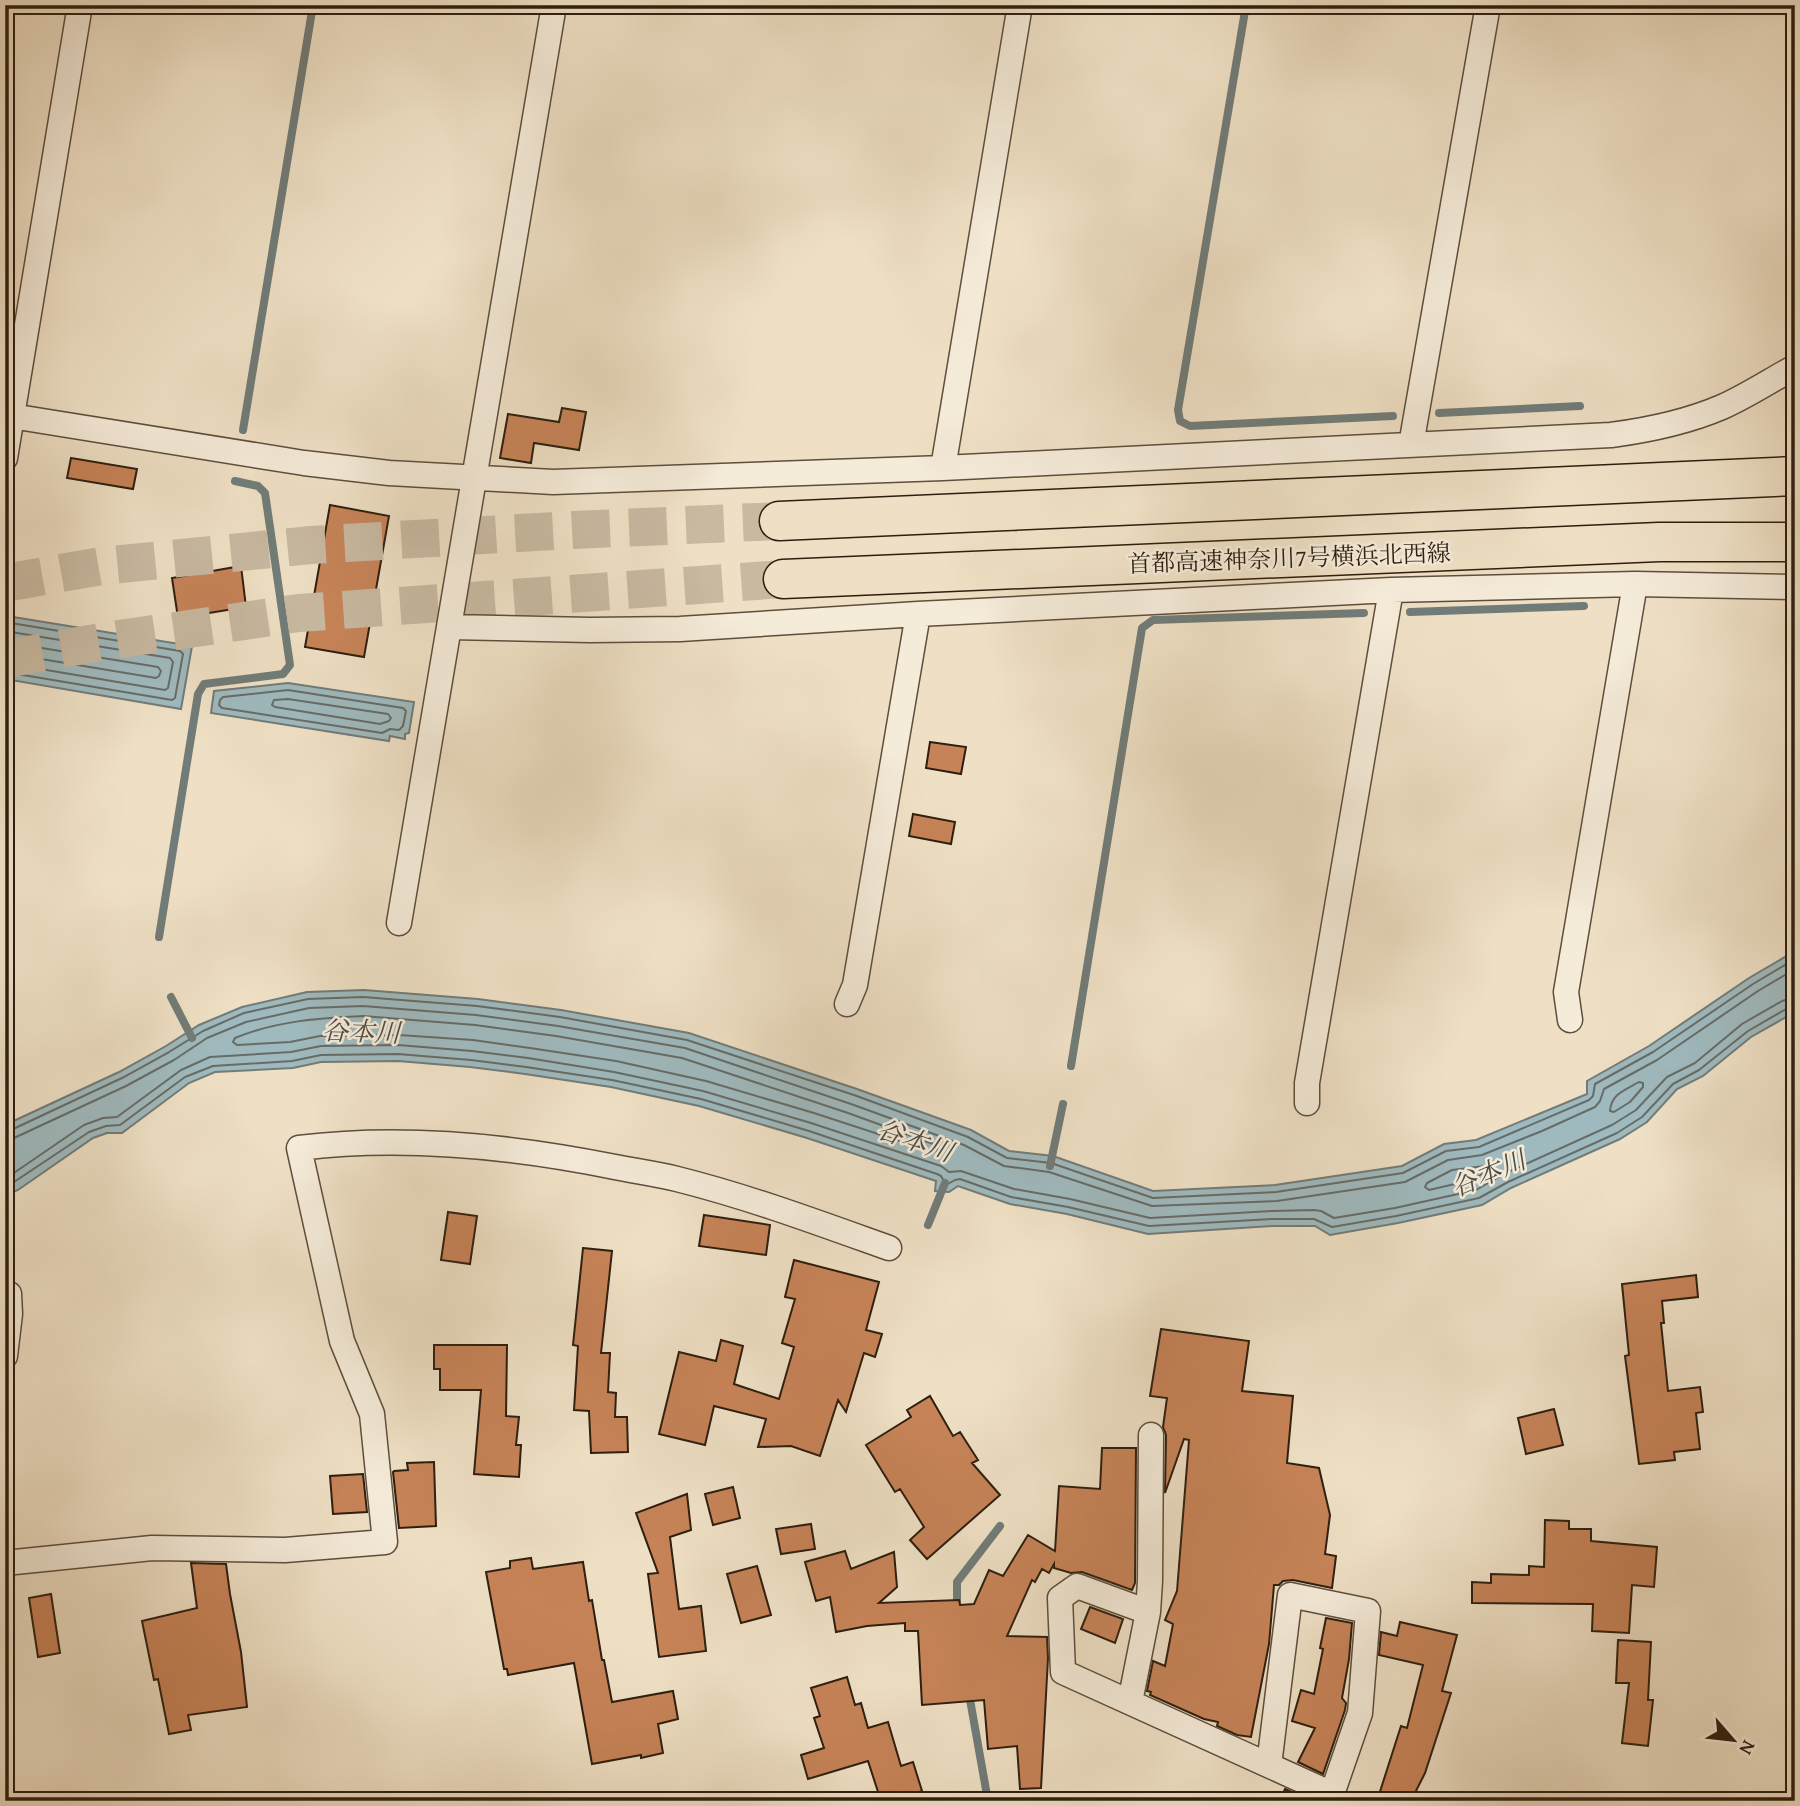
<svg xmlns="http://www.w3.org/2000/svg" width="1800" height="1806" font-family="'Gentium Book Plus','Noto Serif JP',serif">
	<style>
		.water { fill: #9fbabf; stroke: #717c79; stroke-width: 2 }
		.lines { fill: none; stroke-linecap: round; stroke-linejoin: round }
		.shore { stroke: #666c67; stroke-width: 2 }
		.stream { stroke: #717c79; stroke-width: 8 }
		.building { fill: #c78358; stroke: #2d1e0f; stroke-width: 2 }
		.motorway-tunnel { stroke: #c8b9a1; stroke-width: 38; stroke-dasharray: 38 19; stroke-linecap: butt }
		.minor-casing { stroke: #5e4e3c; stroke-width: 27 }
		.motorway-casing { stroke: #2d1e0f; stroke-width: 41 }
		.minor { stroke: #f5ebd9; stroke-width: 24 }
		.motorway { stroke: #efe0c5; stroke-width: 38 }
		.labels { text-anchor: middle; dominant-baseline: central; stroke-width: 5; stroke-linejoin: round; paint-order: stroke }
		.street-label { font-size: 24px; fill: #2d1e0f; stroke: #f5ebd9 }
		.water-label { font-size: 26px; font-style: italic; fill: #4f4d44; stroke: #f5ebd9 }
	</style>
	<rect width="100%" height="100%" fill="#efe0c5"/>
	<filter id="stains"><feTurbulence type="fractalNoise" baseFrequency=".00286" numOctaves="4"/><feColorMatrix values="0 0 0 0 .2 0 0 0 0 .09 0 0 0 0 .02 0 0 0 .5 -.17"/></filter>
	<radialGradient id="worn" r=".72"><stop offset=".6" stop-color="#630" stop-opacity="0"/><stop offset="1" stop-color="#630" stop-opacity=".3"/></radialGradient>
	<path class="water" d="M7 616 192 646 181 709 5 679V623Z
		M288 683 414 702 409 733 405 734V739L390 736 389 741 211 713 214 691Z
		M1795 951V1012L1751 1037 1703 1076 1677 1089 1647 1122 1620 1139 1511 1188 1482 1205 1398 1223 1330 1235 1315 1226H1273L1148 1234 1067 1214 1010 1204 958 1186 949 1192 935 1191 936 1181 807 1138 699 1106 611 1087 525 1074 470 1067 398 1061 321 1062 293 1068 215 1072 189 1083 122 1133H107L93 1138 18 1190 5 1196V1125L119 1072 166 1046 199 1025 242 1007 307 992 364 990 478 999 561 1010 689 1033 857 1089 971 1130 1009 1151 1053 1156 1153 1191 1275 1185 1402 1166 1444 1144 1476 1140 1587 1094V1081L1649 1046 1749 978Z"/>
	<g class="lines">
		<path class="shore" d="M5 622 180 651 183 654 175 698 172 700 5 672
			M5 631 170 658 173 662 168 688 165 690 5 663
			M5 642 158 667 161 671 159 676 156 678 5 653
			M288 690 403 708 406 711 403 726 399 730 390 729 382 733 222 708 219 705 220 700 223 697Z
			M288 699 388 714 391 718 389 721 380 724 275 707 272 705 274 700Z
			M363 1016 475 1025 556 1036 682 1058 848 1113 936 1145 938 1150 933 1152 814 1113 706 1081 616 1061 530 1048 473 1040 399 1035 320 1036 290 1042 237 1045 233 1042 235 1038C276 1021 319 1018 363 1016Z
			M1639 1082 1643 1083V1087L1630 1102 1614 1112 1610 1111C1611 1094 1625 1090 1639 1082Z
			M5 1130H11L122 1078 169 1052 203 1031 244 1013 308 999 363 997 477 1006 560 1017 687 1040 854 1095 968 1137 1007 1158 1051 1163 1153 1198 1276 1192 1403 1173 1446 1151 1479 1147 1589 1100 1593 1096 1595 1084 1653 1052 1753 984 1795 959
			M5 1139 14 1138 126 1086 174 1060 207 1038 246 1022 309 1008 363 1006 476 1015 558 1026 685 1048 851 1104 964 1145 1004 1166 1049 1172 1152 1206 1277 1201 1405 1182 1448 1160 1482 1155 1542 1131 1595 1107 1600 1101 1604 1089 1657 1060 1758 991 1795 969
			M1485 1166 1488 1168 1487 1171 1472 1180 1429 1190 1425 1187 1427 1183 1452 1170Z
			M5 1179 84 1125 103 1118 117 1117 181 1070 210 1057 291 1052 321 1046 398 1045 472 1051 528 1058 614 1072 703 1091 811 1123 941 1166 949 1172 961 1171 1014 1189 1070 1199 1150 1218 1272 1211 1314 1210 1321 1211 1334 1218 1395 1208 1476 1190 1504 1174 1612 1125 1636 1110 1667 1077 1695 1063 1742 1024 1782 1001 1795 997
			M5 1188 89 1132 106 1126 120 1125 185 1077 213 1066 292 1061 321 1055 398 1054 471 1060 526 1067 612 1080 701 1099 809 1131 937 1174 941 1176 946 1185 955 1180 960 1179 1011 1197 1068 1207 1149 1226 1272 1219H1314L1332 1227 1396 1216 1479 1198 1508 1182 1617 1133 1642 1117 1673 1084 1699 1070 1748 1031 1786 1009 1795 1006"/>
		<path class="stream" d="M1246 5 1178 410 1180 421 1190 426 1393 416
			M1439 413 1580 406
			M243 430 313 5
			M1410 612 1584 606
			M159 937 198 694 204 684 283 674 290 665 265 493 258 486 235 481
			M171 997 192 1038
			M1071 1066 1142 628 1153 620 1364 613
			M1050 1166 1063 1104
			M928 1225 945 1183
			M957 1608V1582L1000 1526
			M969 1694 988 1801"/>
	</g>
	<path class="building" d="M562 408 586 412 579 450 534 443 531 463 500 458 508 414 559 422Z
		M71 458 137 469 133 489 67 478Z
		M330 505 389 516 364 657 305 647Z
		M241 566 246 607 178 618 172 578Z
		M930 742 966 747 961 774 926 768Z
		M913 814 955 822 951 844 909 836Z
		M448 1212 477 1216 470 1264 441 1260Z
		M704 1215 770 1225 766 1255 699 1246Z
		M583 1248 612 1251 601 1353H610L608 1392 616 1393 615 1417H627L628 1452 591 1453 589 1411 574 1410 578 1346 573 1345Z
		M794 1260 879 1282 866 1330 882 1334 875 1357 864 1353 846 1412 838 1400 820 1456 791 1446 758 1447 766 1419 714 1406 705 1445 659 1434 679 1352 716 1361 721 1340 743 1346 734 1384 779 1399 794 1347 782 1343 795 1299 785 1297Z
		M1696 1275 1698 1297 1662 1301 1664 1323H1661L1668 1391 1700 1387 1703 1412 1696 1413 1700 1449 1674 1452 1675 1460 1639 1464 1625 1356 1629 1355 1622 1284Z
		M1161 1329 1249 1341 1242 1391 1293 1396 1287 1463 1319 1468 1330 1515 1325 1554 1336 1556 1332 1588 1293 1580 1283 1581 1279 1585H1274L1269 1644 1251 1737 1237 1735 1217 1726 1218 1722 1204 1719 1150 1695 1151 1692 1147 1691 1153 1661 1165 1666 1173 1624 1165 1620 1177 1591 1189 1440 1184 1439 1165 1493 1166 1435 1163 1427 1167 1398 1150 1396Z
		M434 1345H507L506 1416 519 1417 516 1445H521L519 1477 474 1474 481 1390H440V1369H434Z
		M930 1396 953 1436 960 1432 978 1460 972 1463 1000 1495 927 1559 910 1540 924 1527 900 1489 895 1492 866 1445 911 1417 907 1410Z
		M1554 1409 1563 1445 1526 1454 1518 1418Z
		M1102 1448H1136L1135 1583 1132 1590 1082 1572 1071 1573 1054 1568V1564L1049 1573 1042 1569 1035 1582 1032 1580 1007 1636 1047 1637 1048 1658 1041 1788 1020 1789 1017 1746 988 1749 984 1700 922 1705 918 1631H905V1623L867 1626 836 1632 830 1597 816 1601 805 1562 845 1551 851 1569 894 1552 897 1587 879 1603 959 1600 960 1605 974 1604 989 1570 1003 1576 1028 1535 1055 1551 1059 1486 1100 1489Z
		M434 1462 436 1526 399 1528 393 1472 394 1471 408 1470 407 1463Z
		M363 1474 367 1512 333 1514 330 1476Z
		M733 1487 740 1518 713 1525 705 1494Z
		M687 1494 691 1530 670 1537 679 1609 701 1606 706 1651 659 1657 648 1574 658 1573 636 1513Z
		M1545 1520 1569 1521V1529H1591V1541L1657 1547 1654 1587 1632 1585 1629 1633 1592 1631 1593 1604 1472 1603V1582L1491 1583V1574L1529 1575V1566L1544 1567Z
		M811 1524 815 1549 781 1554 776 1529Z
		M531 1558 533 1569 583 1562 589 1601 592 1600 602 1660H604L612 1702 673 1691 678 1719 658 1724 663 1753 641 1758V1755L592 1764 574 1663 508 1675 507 1669H504L486 1572 510 1568V1561Z
		M191 1563 226 1564 230 1594 241 1652 247 1707 188 1715 191 1730 169 1734 158 1679 154 1680 142 1621 197 1608Z
		M757 1566 771 1615 741 1623 727 1574Z
		M51 1594 60 1653 38 1657 29 1598Z
		M1090 1607 1123 1619 1115 1643 1081 1629Z
		M1326 1618 1352 1623 1349 1659 1342 1698 1346 1703 1345 1710 1323 1774 1298 1762 1315 1728 1292 1721 1301 1690 1314 1694 1323 1649 1320 1648Z
		M1400 1622 1457 1635 1442 1691 1451 1693 1425 1773 1411 1801H1377L1401 1726 1407 1728 1423 1665 1379 1655 1381 1632 1397 1636Z
		M1618 1640 1651 1642 1648 1700H1653L1648 1746 1622 1743 1629 1683H1616Z
		M847 1677 855 1705 861 1703 868 1728 888 1722 901 1766 913 1762 922 1791 895 1801H881L868 1761 808 1779 801 1755 824 1748 814 1718 820 1716 811 1688Z
		M1285 1789 1301 1796 1299 1801H1280Z"/>
	<g class="lines">
		<path class="motorway-tunnel" d="M5 583 101 566 311 545 573 530 779 521
			M5 659 106 641 299 613 783 579"/>
		<g class="minor-casing">
			<path id="minor" d="M5 415 304 463 389 473 553 482 943 468 1611 435C1649 430 1687 422 1722 407 1747 396 1771 380 1795 367
				M1411 445 1488 5
				M5 458 80 5
				M943 468 1020 5
				M450 627 590 630 680 629 918 614 1391 590 1635 584 1795 587
				M399 923 554 5
				M847 1004 855 985 918 614
				M1570 1020 1566 992 1635 584
				M1307 1103V1083L1391 590
				M5 1295 9 1294 10 1314 5 1356
				M5 1563 152 1548 285 1550 385 1542 372 1414 342 1341 299 1148C404 1135 511 1146 615 1167 635 1171 657 1174 677 1179 749 1197 819 1223 889 1248
				M1148 1612 1077 1586 1060 1598 1063 1672 1332 1794
				M1130 1702 1148 1612 1150 1581 1151 1435
				M1269 1765 1290 1595 1368 1611 1360 1713 1332 1794 1327 1801"/>
		</g>
		<g class="motorway-casing">
			<path id="motorway" d="M779 521 1795 476
				M783 579 1659 542H1795"/>
		</g>
		<use href="#minor" class="minor"/>
		<use href="#motorway" class="motorway"/>
	</g>
	<g class="labels">
		<g class="street-label">
			<text transform="translate(1289 558) rotate(-2)">首都高速神奈川7号横浜北西線</text>
		</g>
		<g class="water-label">
			<text transform="translate(361 1031) rotate(2)">谷本川</text>
			<text transform="translate(915 1140) rotate(19)">谷本川</text>
			<text transform="translate(1488 1173) rotate(-23)">谷本川</text>
		</g>
	</g>
	<rect width="1800" height="1806" fill="none" stroke="#efe0c5" stroke-width="28"/>
	<rect x="7" y="7" width="1786" height="1792" fill="none" stroke="#2d1e0f" stroke-width="3.5"/>
	<rect x="14" y="14" width="1772" height="1778" fill="none" stroke="#2d1e0f" stroke-width="2"/>
	<g transform="translate(1733 1740) rotate(118)" stroke="#f5ebd9" stroke-width="5" paint-order="stroke">
	<path d="M0-5L12 26L0 18L-12 26Z" fill="#2d1e0f"/>
	<text y="-10" font-size="19" font-weight="bold" text-anchor="middle" fill="#2d1e0f">N</text>
	</g>
	<rect width="100%" height="100%" filter="url(#stains)"/>
	<rect width="100%" height="100%" fill="url(#worn)"/>
</svg>
